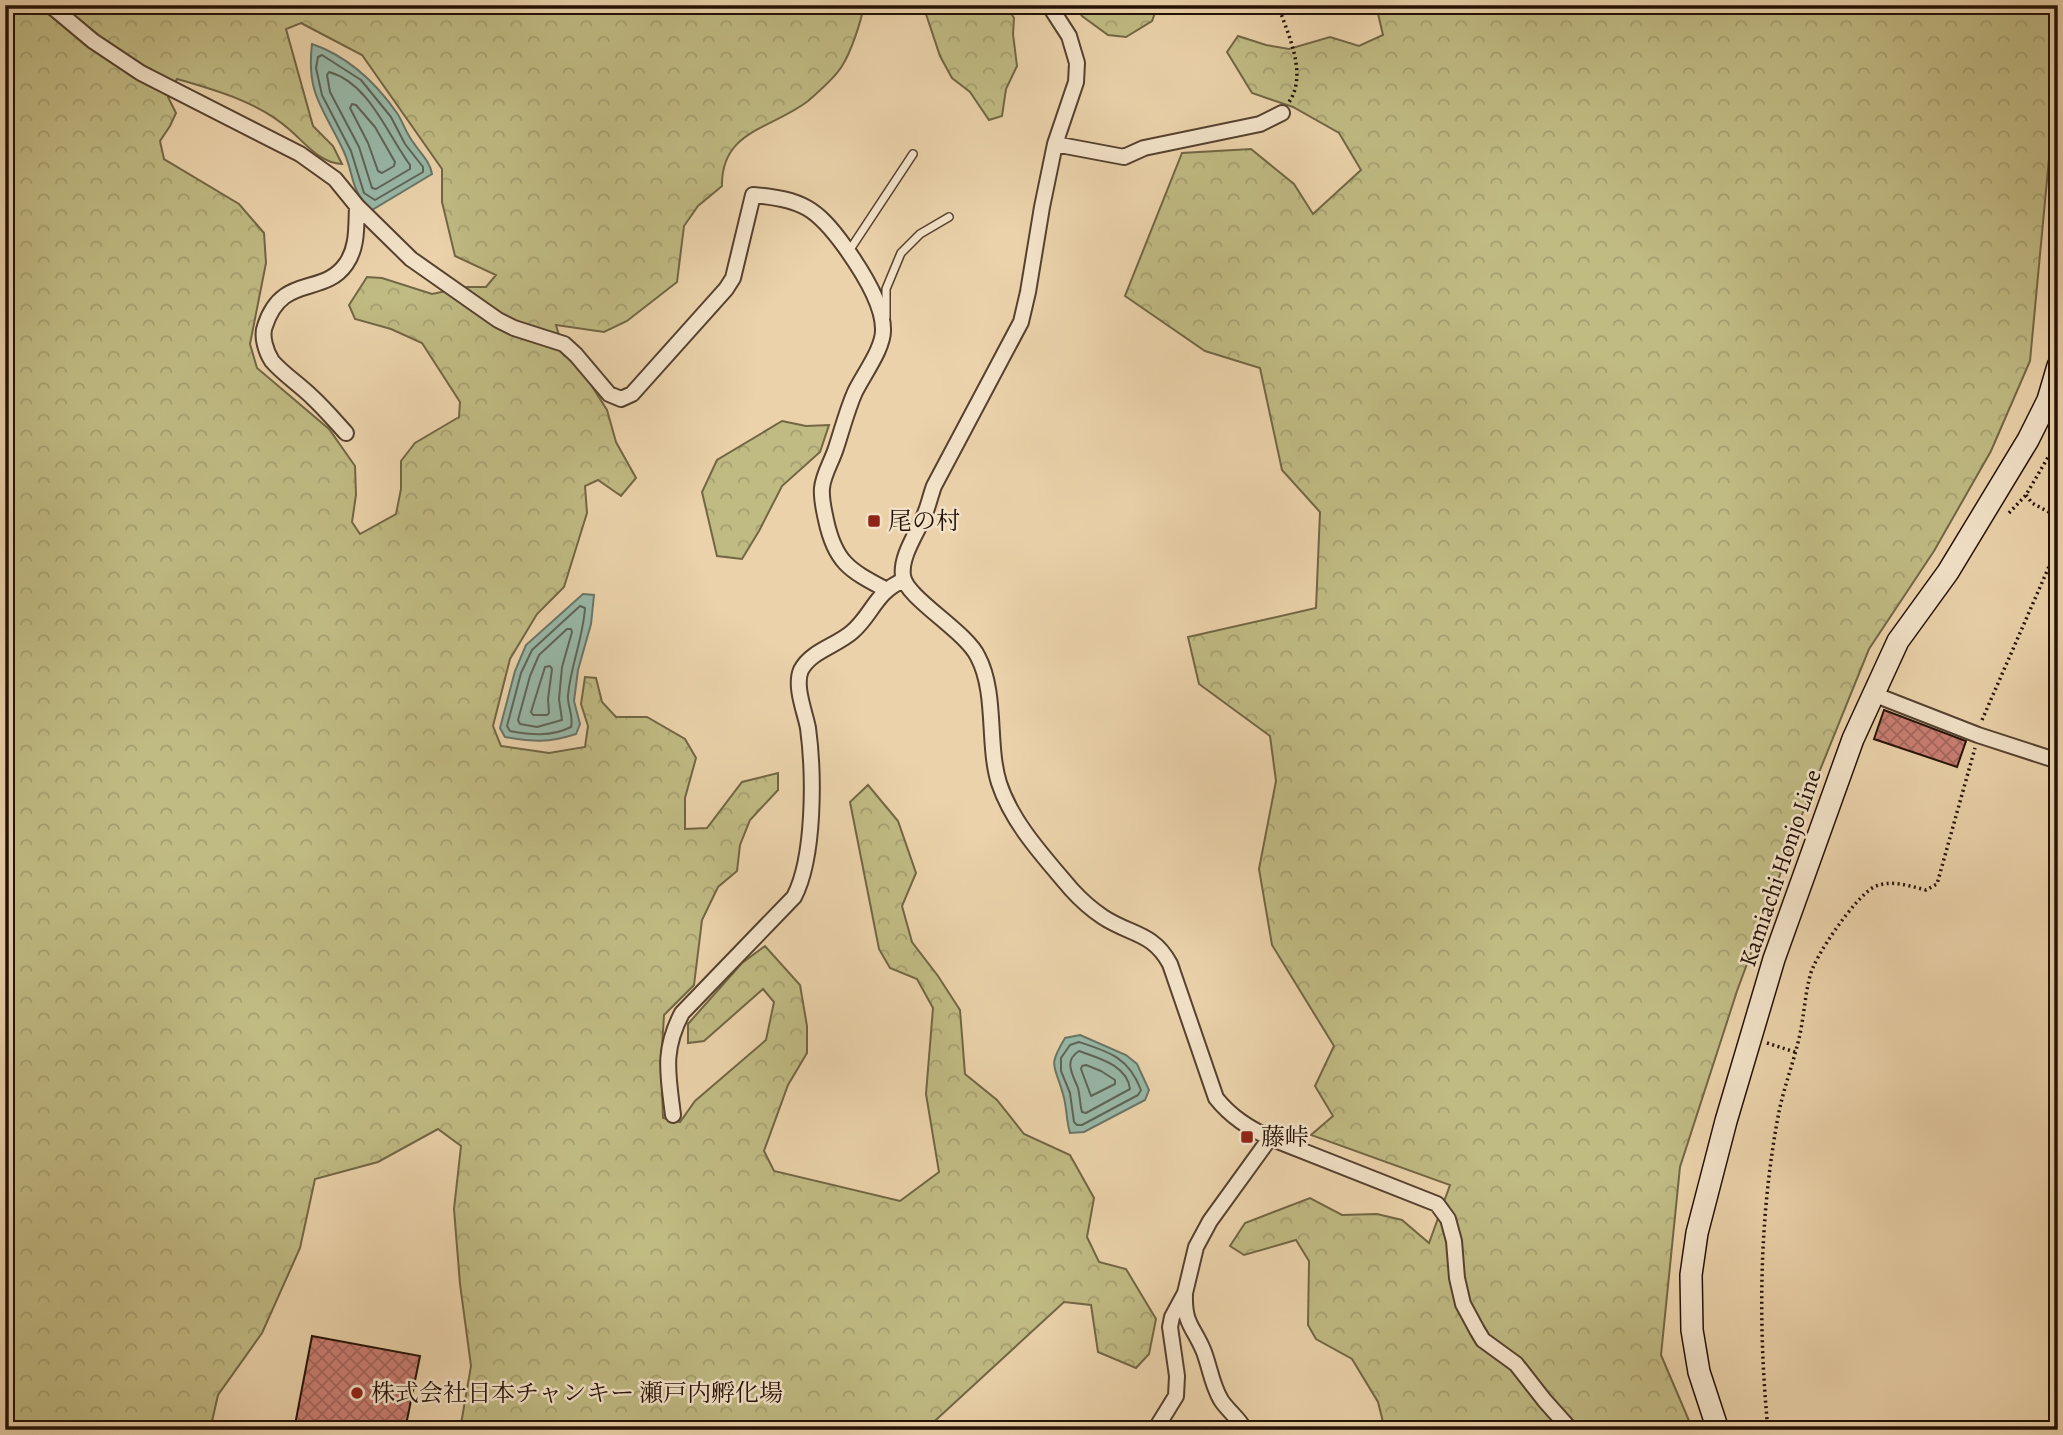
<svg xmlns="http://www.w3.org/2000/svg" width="2063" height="1435" font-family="Alegreya,'Noto Serif JP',serif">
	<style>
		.forest { fill: url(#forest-crowns); stroke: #726644; stroke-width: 2; fill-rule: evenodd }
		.water { fill: #98b8a8; stroke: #6a7567; stroke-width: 2 }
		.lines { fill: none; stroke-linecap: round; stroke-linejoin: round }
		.shore { stroke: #5e6457; stroke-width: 2 }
		.building { fill: url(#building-cross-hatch); stroke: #241106; stroke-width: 2 }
		.service-casing { stroke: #56412f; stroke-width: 10 }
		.minor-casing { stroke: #56412f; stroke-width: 18 }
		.secondary-casing { stroke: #241106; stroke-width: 24 }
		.path { stroke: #241106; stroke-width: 3.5; stroke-dasharray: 2 3.5; stroke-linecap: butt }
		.service { stroke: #f2e2c8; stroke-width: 7 }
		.minor { stroke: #f2e2c8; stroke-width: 14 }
		.secondary { stroke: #f2e2c8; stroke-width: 21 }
		.poi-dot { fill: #8f2418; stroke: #f2e2c8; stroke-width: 2.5 }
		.labels { text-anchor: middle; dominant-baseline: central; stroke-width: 5; stroke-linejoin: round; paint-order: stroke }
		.poi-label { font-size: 24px; fill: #241106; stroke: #f2e2c8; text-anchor: start }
		.street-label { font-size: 24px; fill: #241106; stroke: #f2e2c8 }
	</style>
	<defs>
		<pattern id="forest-crowns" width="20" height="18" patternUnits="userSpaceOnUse" patternTransform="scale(1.75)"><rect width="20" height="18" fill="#c0ba83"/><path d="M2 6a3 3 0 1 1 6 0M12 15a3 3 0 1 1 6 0" fill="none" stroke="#a59f70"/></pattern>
		<pattern id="building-cross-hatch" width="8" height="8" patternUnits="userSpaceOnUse" patternTransform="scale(1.75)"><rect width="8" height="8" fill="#ca7e73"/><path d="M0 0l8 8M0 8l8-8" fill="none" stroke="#a4665c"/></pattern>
	</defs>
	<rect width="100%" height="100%" fill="#ebd2aa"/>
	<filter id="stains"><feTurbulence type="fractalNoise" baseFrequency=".00286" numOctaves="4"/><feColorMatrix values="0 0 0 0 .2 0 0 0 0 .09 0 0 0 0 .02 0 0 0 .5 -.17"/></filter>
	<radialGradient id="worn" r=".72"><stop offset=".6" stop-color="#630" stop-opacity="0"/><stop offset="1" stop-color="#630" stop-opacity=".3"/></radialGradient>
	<path class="forest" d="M5 5H864C861 22 851 52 842 66 835 78 818 92 808 101 772 129 721 130 722 186L698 206 684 226 677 282 627 321 604 332 556 325 563 349 581 369 607 410 616 442 636 478 621 496 598 480 585 486 587 513 564 587 537 614 510 659 493 726 501 746 549 753 585 747 588 726 581 704 585 677 596 678 602 702 616 717H647L685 739 696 758 685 798V829L707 828 742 782 778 773V790L750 820 740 845 737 871 718 887 702 920 694 985 664 1015 661 1063 663 1118 680 1122 695 1101 766 1040 774 1002 763 989 704 1041 688 1043V1024L742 963 765 946 800 985 807 1026V1053L788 1085 764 1151 774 1171 900 1201 939 1172 926 1094 933 1008 917 979 890 968 879 949 850 802 868 785 898 821 916 873 902 906 912 942 938 976 960 1010 965 1074 997 1100 1024 1134 1070 1155 1094 1198 1087 1237 1099 1262 1126 1269 1156 1319 1149 1354 1136 1368 1098 1352 1091 1305 1064 1302 925 1430H460L471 1366 460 1284 454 1209 461 1146 438 1129 378 1162 315 1179 300 1248 262 1333 218 1395 210 1430H5ZM301 23 362 55 442 169V202L455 256 496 275 486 287H466L432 294 382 278 367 277 349 305 355 319 391 329 422 343 460 402 459 417 415 443 401 461V489L396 514 360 534 352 522 356 495 355 466 329 429 257 368 250 344 266 263 264 233 239 204 164 159 160 141 170 126 176 113 168 97 177 79C216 90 258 102 290 130 306 144 320 163 342 164L333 146 313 126 286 29Z
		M923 5H1006L1014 18 1013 34 1017 66 1006 89 1002 116 989 120 970 92 952 78 940 56Z
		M1075 5H1158L1152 21 1126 37 1108 35 1082 16Z
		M1376 5H2049L2058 63 2030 361 1991 451 1934 551 1869 649 1803 812 1737 991 1680 1167 1661 1355 1693 1430H1385L1378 1402 1352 1359 1316 1339 1308 1325 1309 1261 1296 1240 1244 1255 1230 1246 1245 1223 1310 1198 1342 1215 1377 1214 1402 1220 1429 1243 1450 1185 1311 1135 1333 1116 1315 1086 1334 1046 1272 945 1259 869 1276 781 1270 736 1199 684 1188 637 1316 608 1320 512 1282 470 1260 368 1205 351 1125 296 1182 153 1251 149 1294 184 1313 214 1361 170 1339 133 1293 107 1252 93 1227 52 1238 36 1266 45 1289 49 1330 37 1359 46 1383 35Z
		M782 421 806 426 829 425 820 452 782 486 759 531 742 559 717 556 702 492 717 460Z"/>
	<path class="water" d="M312 44C347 56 376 83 397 113 403 122 406 133 413 142 420 153 430 161 432 174L372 210C349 189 355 177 344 152 324 108 306 96 312 44Z
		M583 594 594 595 591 624 578 670 574 701 580 724 576 734C548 743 534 742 505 737L500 728 515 671 526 645Z
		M1080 1035 1126 1055 1137 1064 1149 1090 1145 1100 1084 1132 1070 1133C1066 1120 1067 1107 1063 1094 1055 1064 1047 1068 1065 1038Z"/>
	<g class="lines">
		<path class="shore" d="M322 55 361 80 391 117 405 144 423 167V172L375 200 364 193 351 151 322 95 316 68 318 57Z
			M329 72C369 83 387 134 410 165V169L376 189 372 188 359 147 330 92 327 75Z
			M352 104 356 105 375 127 395 162 394 166 382 173 378 171 368 143 350 108Z
			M580 606 585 608C583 638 571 665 568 695 567 706 574 716 571 727 551 737 531 735 510 731L507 726 521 673 532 650Z
			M567 629H571L572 632 562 667 559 699 562 720 537 727 520 724 518 720 530 676 539 655Z
			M550 666 552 669 548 699 549 713 547 715H533L531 712 545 667Z
			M1079 1042C1110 1052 1129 1058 1141 1090L1138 1095 1082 1125H1077L1074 1122 1070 1093 1061 1071V1058L1070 1045Z
			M1079 1051C1098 1058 1127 1065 1130 1089L1086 1113 1082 1112C1080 1105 1080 1096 1078 1088 1073 1075 1063 1061 1079 1051Z
			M1086 1065 1101 1071 1115 1080V1084L1091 1096 1081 1069 1082 1066Z"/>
	</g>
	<path class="building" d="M1884 710 1966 741 1957 767 1874 739Z
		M312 1336 420 1356 405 1430H294Z"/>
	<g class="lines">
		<g class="service-casing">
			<path id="service" d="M849 251 913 154
				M886 317V289L901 253 920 234 949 217"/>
		</g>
		<g class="minor-casing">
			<path id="minor" d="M50 5 93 41 141 73 300 154 335 179 357 206 411 259 498 320 514 328 564 344 576 355 609 394 621 399 632 394 726 289 733 278 753 195C802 199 817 208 845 247 860 268 883 303 883 329 884 348 863 375 855 392 847 410 842 430 836 448 832 461 823 475 822 488 821 499 824 510 826 520 835 562 849 570 885 589
				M1049 5 1069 36 1077 63 1076 82 1055 144 1042 207 1028 292 1021 322 934 486C931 494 929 503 926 511 919 531 900 555 903 576 906 598 966 631 978 657 997 693 987 745 999 783 1012 823 1044 857 1071 889 1080 899 1091 909 1103 917 1130 935 1153 932 1170 964L1216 1098C1231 1117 1249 1128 1270 1138L1437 1204 1448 1219 1454 1241 1457 1278 1463 1304 1477 1330 1483 1340 1516 1364 1545 1401 1571 1430
				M1055 144 1124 157 1144 148 1260 124 1282 113
				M346 433C335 421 324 408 312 397 300 385 283 374 272 361 266 352 261 336 265 326 282 273 323 297 346 264 358 247 356 226 357 206
				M1873 694 1978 735 2058 761
				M673 1115C668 1074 662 1051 682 1013L794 897C815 857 814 773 808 728 805 712 794 686 801 670 811 651 836 646 852 632 873 614 875 592 904 580
				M1185 1295C1184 1325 1194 1327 1204 1352 1210 1368 1212 1385 1221 1400 1228 1411 1239 1418 1245 1430
				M1155 1430 1176 1396 1177 1376 1170 1327 1172 1317 1185 1293 1196 1247 1210 1221 1270 1138"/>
		</g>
		<g class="secondary-casing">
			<path id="secondary" d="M1718 1430 1699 1372 1692 1330 1691 1275 1697 1233 1726 1121 1774 959 1853 739 1898 641 1948 572 2028 440 2048 400 2058 366"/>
		</g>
		<path class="path" d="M1278 5C1288 35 1308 74 1289 102
			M2026 495 2032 503 2058 517
			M2009 513 2026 495 2058 440
			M1982 720 2058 546
			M1767 1043 1795 1052
			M1768 1430C1758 1326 1759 1219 1778 1117 1783 1089 1794 1062 1800 1034 1804 1015 1805 995 1810 976 1814 957 1856 896 1874 887 1891 879 1909 886 1926 890L1937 884 1975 748"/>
		<use href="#service" class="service"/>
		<use href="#minor" class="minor"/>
		<use href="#secondary" class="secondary"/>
	</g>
	<g class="poi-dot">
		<rect x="867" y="514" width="14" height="14" rx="3.5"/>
		<rect x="1240" y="1130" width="14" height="14" rx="3.5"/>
		<circle cx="357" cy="1393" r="7"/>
	</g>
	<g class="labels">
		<g class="poi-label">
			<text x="888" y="521">尾の村</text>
			<text x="1261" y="1137">藤峠</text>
			<text x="371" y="1393">株式会社日本チャンキー 瀬戸内孵化場</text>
		</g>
		<g class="street-label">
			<text transform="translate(1780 868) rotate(-71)">Kamiachi Honjo Line</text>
		</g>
	</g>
	<rect width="2063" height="1435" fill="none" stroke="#ebd2aa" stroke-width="28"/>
	<rect x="7" y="7" width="2049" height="1421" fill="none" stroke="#241106" stroke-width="3.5"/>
	<rect x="14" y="14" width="2035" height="1407" fill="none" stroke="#241106" stroke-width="2"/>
	<rect width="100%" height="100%" filter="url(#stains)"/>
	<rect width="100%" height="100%" fill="url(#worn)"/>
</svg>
